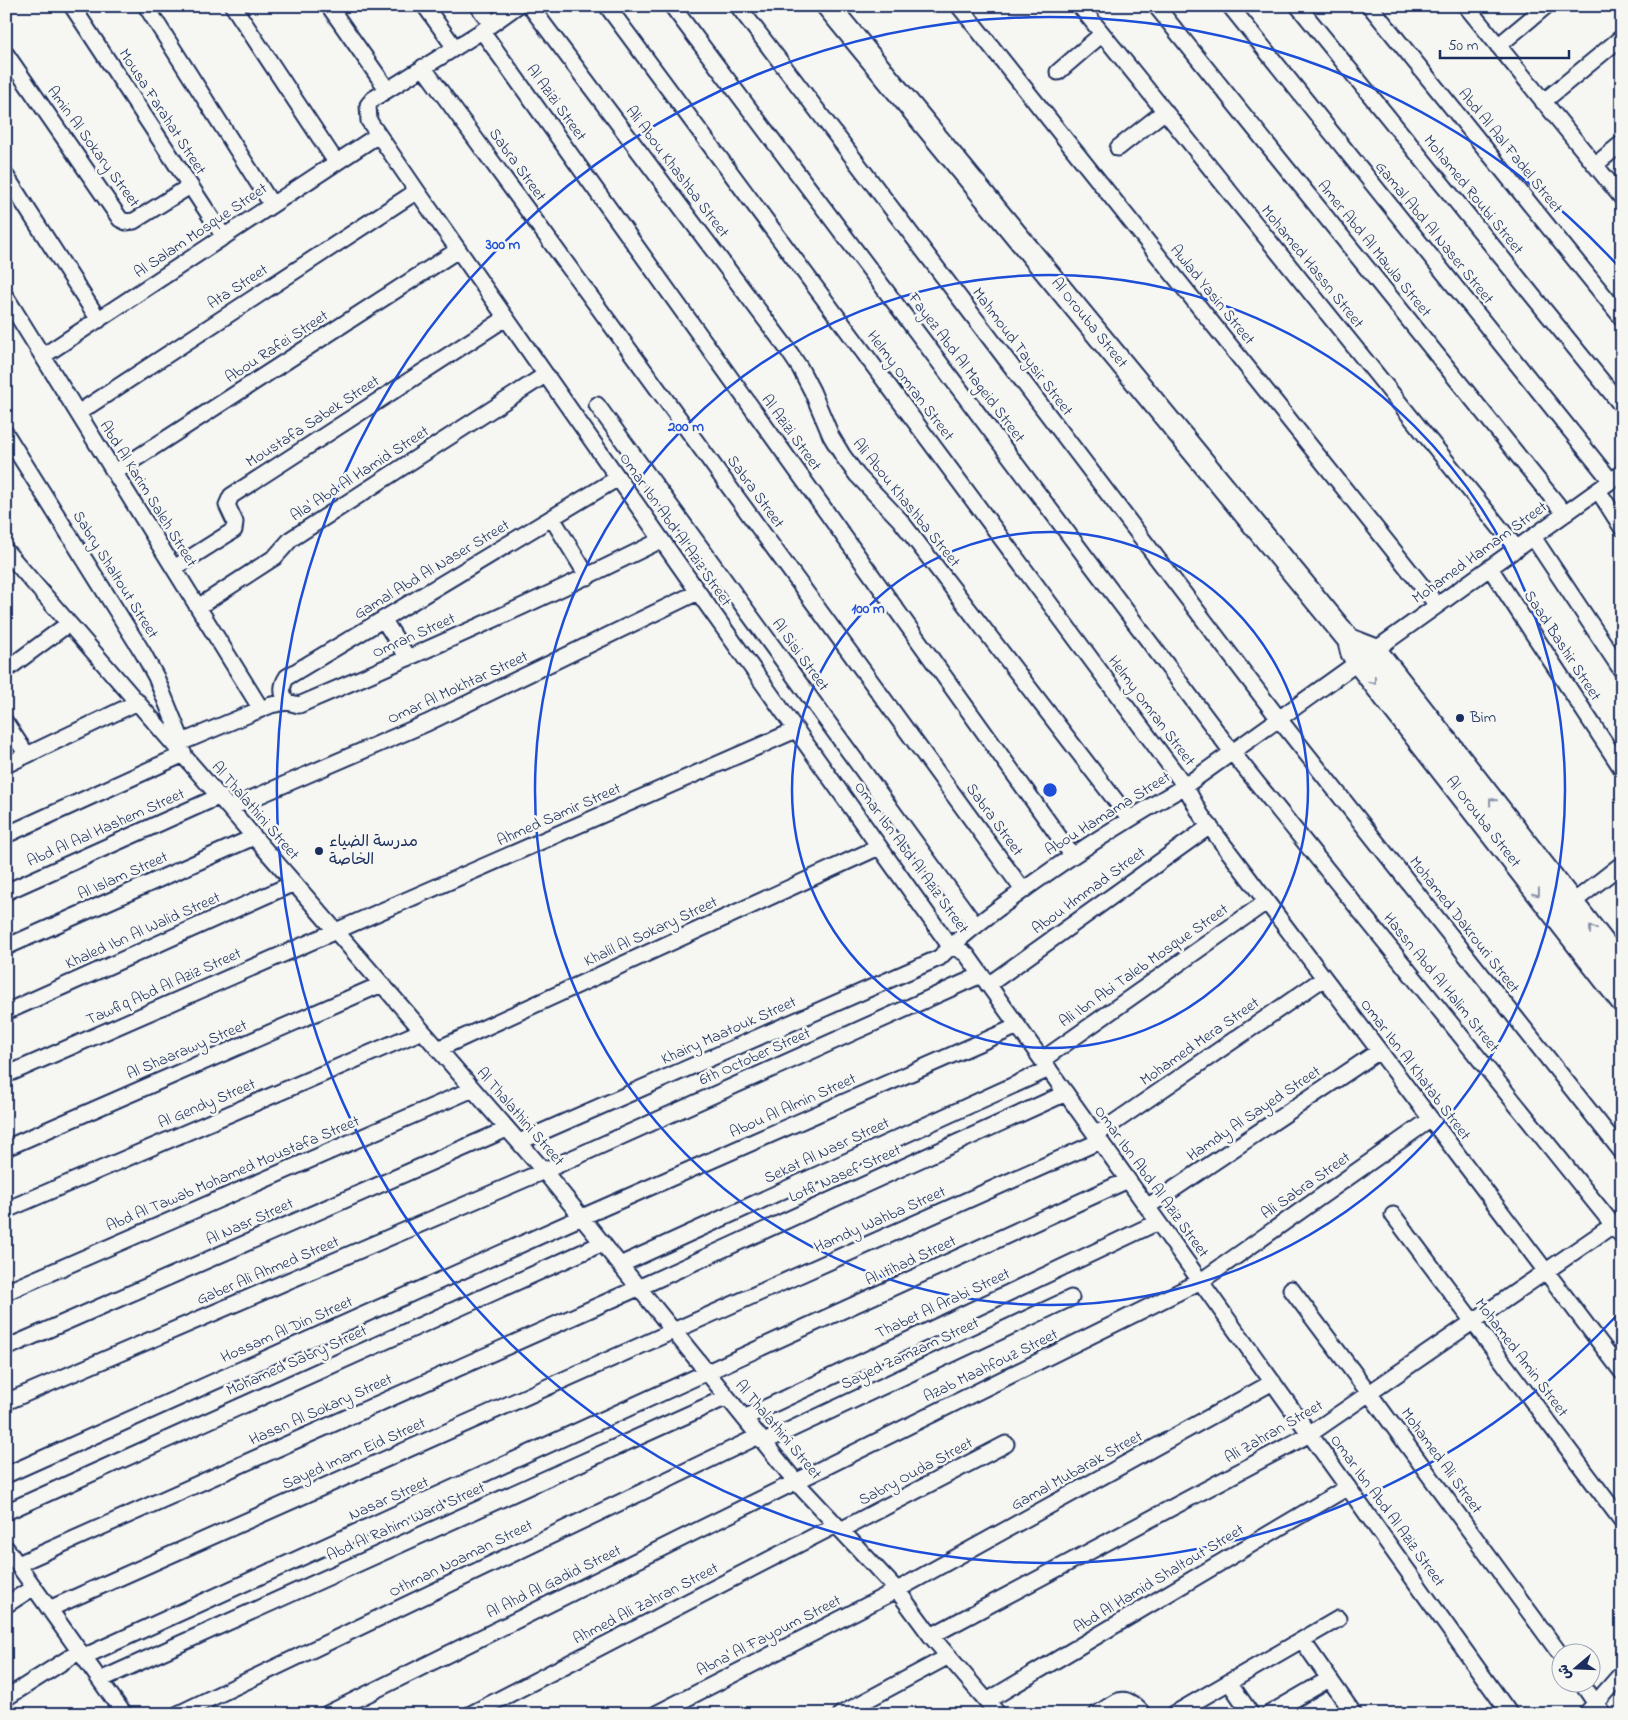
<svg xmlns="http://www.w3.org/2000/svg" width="1628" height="1720" font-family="'Indie Flower','Playpen Sans Arabic',sans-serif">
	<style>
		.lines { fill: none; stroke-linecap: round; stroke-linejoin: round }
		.street-casing { stroke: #1b2f5e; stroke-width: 19 }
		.secondary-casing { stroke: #1b2f5e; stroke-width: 26 }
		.street { stroke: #f6f6f2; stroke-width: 15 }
		.secondary { stroke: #f6f6f2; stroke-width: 22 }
		.oneway { stroke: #8892a8 }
		.ring { fill: none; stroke: #1d4ed8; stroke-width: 2.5 }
		.poi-dot { fill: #1b2f5e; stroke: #f6f6f2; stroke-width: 2 }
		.labels { text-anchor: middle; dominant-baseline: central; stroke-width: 5; stroke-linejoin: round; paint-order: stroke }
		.street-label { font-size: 16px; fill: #1b2f5e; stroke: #f6f6f2 }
		.poi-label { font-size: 16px; fill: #1b2f5e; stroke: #f6f6f2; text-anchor: start }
		.centre { fill: #1d4ed8; stroke: #f6f6f2; stroke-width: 2.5 }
		.ring-label { font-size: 15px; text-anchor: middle; font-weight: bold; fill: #1d4ed8; stroke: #f6f6f2; stroke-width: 5; stroke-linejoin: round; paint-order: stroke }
	</style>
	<rect width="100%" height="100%" fill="#f6f6f2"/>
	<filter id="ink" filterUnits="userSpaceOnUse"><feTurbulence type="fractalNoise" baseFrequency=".02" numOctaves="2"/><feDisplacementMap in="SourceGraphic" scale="10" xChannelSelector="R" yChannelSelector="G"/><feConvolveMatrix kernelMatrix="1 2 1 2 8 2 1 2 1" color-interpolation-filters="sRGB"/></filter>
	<g filter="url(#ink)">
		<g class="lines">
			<g class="street-casing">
				<path id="street" d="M72 6 224 237
					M146 6 272 205
					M233 6 336 162
					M329 6 387 89
					M425 6 455 48
					M478 6 491 24
					M517 6 482 31 373 99 368 105 369 121 417 191 698 592 947 942C953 949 961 949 967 955L1510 1714
					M530 6 786 347 800 368 812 391 831 436 843 456 857 475 900 520 1129 818
					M607 6 1185 786 1201 815 1622 1372
					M672 6 1232 752 1622 1236
					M738 6 1279 719 1622 1152
					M959 6 1437 605
					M1080 6 1517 549
					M1156 6 1565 514
					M1230 6 1611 481
					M1298 6 1622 406
					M1370 6 1622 318
					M1466 6 1622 198
					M482 31 1072 855
					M1498 46 1546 6
					M6 54 120 219 126 222 134 221 190 186
					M423 67 1023 890
					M1058 72 1102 34
					M1543 102 1622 37
					M1118 148 1165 111
					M1595 165 1622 143
					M6 176 99 320
					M6 297 261 709
					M43 356 378 135
					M597 405 976 926
					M78 413 417 191
					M6 434 143 653 156 677 182 741
					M115 472 458 250
					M1598 490 1622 528
					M552 518 588 577
					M1533 537 1622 671
					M6 551 544 1171 796 1482 897 1590 931 1636 998 1714
					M174 568 234 530 235 522 227 505 231 496 506 318
					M1490 568 1622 769
					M198 607 275 557 291 539 545 375
					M383 619 408 658
					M10 667 68 624
					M287 702C281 693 281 686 287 677L618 478
					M6 723 27 755
					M175 745 271 705 287 702 299 705C421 653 543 599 661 540
					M6 765 138 702
					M230 808 427 723 698 592
					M6 835 184 754
					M6 892 220 796
					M1572 903 1622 864
					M6 947 254 837
					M988 985 1210 826
					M6 1012 294 883
					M438 1049 879 847
					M1042 1060 1266 902
					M6 1075 796 730
					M1096 1135 1324 978
					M519 1142 939 958C961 936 985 918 1010 900 1066 858 1125 821 1185 786L1622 473
					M6 1148 382 984
					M1147 1207 1379 1051
					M6 1210 422 1031
					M1393 1215 1622 1521
					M620 1265 1049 1069
					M1291 1289 1369 1393 1560 1654
					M6 1292 473 1089
					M6 1348 507 1129
					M6 1402 544 1171 981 975
					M744 1418 1158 1222
					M764 1442 1071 1298
					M6 1475 582 1217 1018 1026
					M6 1512 603 1243
					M841 1530 1006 1444
					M6 1548 124 1714
					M18 1564 638 1288 1066 1093
					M6 1605 34 1587
					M49 1609 1100 1141
					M931 1636 1310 1434 1613 1225
					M1302 1640 1354 1714
					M83 1657 1128 1180
					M100 1680 727 1397
					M1229 1682 1251 1714
					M1581 1682 1603 1714
					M6 1698 80 1651
					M987 1701 1348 1487
					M178 1714 759 1436
					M327 1714 1201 1281 1431 1119
					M471 1714 836 1525
					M656 1714 897 1590 1273 1382
					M841 1714 949 1656
					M1097 1714C1119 1700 1124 1692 1143 1714
					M1174 1714 1338 1619
					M1269 1714 1329 1679
					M1586 1714 1622 1673"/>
			</g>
			<g class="secondary-casing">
				<path id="secondary" d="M828 6 1349 640 1352 652 1358 662 1622 1001
					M1349 640 1375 650 1622 967"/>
			</g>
			<use href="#street" class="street"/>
			<use href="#secondary" class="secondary"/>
		</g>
		<defs><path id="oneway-chevron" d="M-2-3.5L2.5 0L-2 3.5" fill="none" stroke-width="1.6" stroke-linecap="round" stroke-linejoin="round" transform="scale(1.25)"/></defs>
		<g class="oneway">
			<use href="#oneway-chevron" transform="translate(1373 681) rotate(52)"/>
			<use href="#oneway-chevron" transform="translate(1492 801) rotate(-128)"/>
			<use href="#oneway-chevron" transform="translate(1537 893) rotate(52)"/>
			<use href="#oneway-chevron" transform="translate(1592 929) rotate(-128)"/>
		</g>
	</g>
	<g class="ring">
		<circle cx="1050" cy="790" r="258"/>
		<circle cx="1050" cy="790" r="515"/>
		<path d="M1620 1312A773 773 0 1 1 1620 268"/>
	</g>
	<g class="poi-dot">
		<circle cx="1460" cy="718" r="5"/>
		<circle cx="319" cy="851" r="5"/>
	</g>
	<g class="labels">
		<g class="street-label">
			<text transform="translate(556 103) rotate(54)">Al Azizi Street</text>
			<text transform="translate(162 112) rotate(57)">Mousa Farahat Street</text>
			<text transform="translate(93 147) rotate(54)">Amin Al Sokary Street</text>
			<text transform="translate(1510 151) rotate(51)">Abd Al Aal Fadel Street</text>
			<text transform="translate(517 165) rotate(54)">Sabra Street</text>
			<text transform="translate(677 172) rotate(53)">Ali Abou Khashba Street</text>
			<text transform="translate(1473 195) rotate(51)">Mohamed Roubi Street</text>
			<text transform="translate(201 231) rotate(-34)">Al Salam Mosque Street</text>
			<text transform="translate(1434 233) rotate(51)">Gamal Abd Al Naser Street</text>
			<text transform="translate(1374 249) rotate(51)">Amer Abd Al Mawla Street</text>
			<text transform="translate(1312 267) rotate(51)">Mohamed Hassn Street</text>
			<text transform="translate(238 287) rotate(-33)">Ata Street</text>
			<text transform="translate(1212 295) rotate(51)">Awlad Yasin Street</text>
			<text transform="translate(1089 323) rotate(51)">Al Orouba Street</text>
			<text transform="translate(277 347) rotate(-33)">Abou Rafei Street</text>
			<text transform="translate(1022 352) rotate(53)">Mahmoud Taysir Street</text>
			<text transform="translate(966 368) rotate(53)">Fayez Abd Al Mageid Street</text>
			<text transform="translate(910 386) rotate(53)">Helmy Omran Street</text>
			<text transform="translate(313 422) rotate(-33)">Moustafa Sabek Street</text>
			<text transform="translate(791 433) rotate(54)">Al Azizi Street</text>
			<text transform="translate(360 474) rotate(-33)">Ala' Abd Al Hamid Street</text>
			<text transform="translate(755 492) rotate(54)">Sabra Street</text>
			<text transform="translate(148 494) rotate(58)">Abd Al Karim Saleh Street</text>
			<text transform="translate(906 503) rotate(51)">Ali Abou Khashba Street</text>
			<text transform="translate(675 530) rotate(55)">Omar Ibn Abd Al Aziz Street</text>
			<text transform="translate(1480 553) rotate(-36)">Mohamed Hamam Street</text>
			<text transform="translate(432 570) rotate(-31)">Gamal Abd Al Naser Street</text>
			<text transform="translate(115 575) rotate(58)">Sabry Shaltout Street</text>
			<text transform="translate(414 636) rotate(-24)">Omran Street</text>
			<text transform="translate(1562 646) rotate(57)">Saad Bashir Street</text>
			<text transform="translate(800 655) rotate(54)">Al Sisi Street</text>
			<text transform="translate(458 688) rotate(-25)">Omar Al Mokhtar Street</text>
			<text transform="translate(1151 711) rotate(53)">Helmy Omran Street</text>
			<text transform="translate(255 811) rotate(49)">Al Thalathini Street</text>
			<text transform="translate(1108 814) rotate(-32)">Abou Hamama Street</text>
			<text transform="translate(559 815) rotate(-24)">Ahmed Samir Street</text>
			<text transform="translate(994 820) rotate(54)">Sabra Street</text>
			<text transform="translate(1483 822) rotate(52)">Al Orouba Street</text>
			<text transform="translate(106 828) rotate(-24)">Abd Al Aal Hashem Street</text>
			<text transform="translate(911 858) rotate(54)">Omar Ibn Abd Al Aziz Street</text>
			<text transform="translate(123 876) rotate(-24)">Al Islam Street</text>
			<text transform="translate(1089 891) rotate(-36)">Abou Hmmad Street</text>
			<text transform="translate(1464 925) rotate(52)">Mohamed Dakrouri Street</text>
			<text transform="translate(143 931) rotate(-24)">Khaled Ibn Al Walid Street</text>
			<text transform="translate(651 932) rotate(-25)">Khalil Al Sokary Street</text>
			<text transform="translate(1144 966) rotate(-35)">Ali Ibn Abi Taleb Mosque Street</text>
			<text transform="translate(1441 983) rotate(51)">Hassn Abd Al Halim Street</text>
			<text transform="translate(164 987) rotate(-24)">Tawfiq Abd Al Aziz Street</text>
			<text transform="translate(729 1031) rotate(-24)">Khairy Maatouk Street</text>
			<text transform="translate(1200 1042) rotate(-35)">Mohamed Mera Street</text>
			<text transform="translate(187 1050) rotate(-23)">Al Shaarawy Street</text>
			<text transform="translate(755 1057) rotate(-24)">6th October Street</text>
			<text transform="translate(1415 1070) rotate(53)">Omar Ibn Al Khatab Street</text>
			<text transform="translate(207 1104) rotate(-23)">Al Gendy Street</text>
			<text transform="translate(793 1106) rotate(-24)">Abou Al Almin Street</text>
			<text transform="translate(1254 1114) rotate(-34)">Hamdy Al Sayed Street</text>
			<text transform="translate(520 1117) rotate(49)">Al Thalathini Street</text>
			<text transform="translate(827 1151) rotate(-25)">Sekat Al Nasr Street</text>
			<text transform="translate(233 1174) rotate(-23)">Abd Al Tawab Mohamed Moustafa Street</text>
			<text transform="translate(845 1174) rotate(-24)">Lotfi Nasef Street</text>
			<text transform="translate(1151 1182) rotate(54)">Omar Ibn Abd Al Aziz Street</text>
			<text transform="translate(1306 1186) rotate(-35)">Ali Sabra Street</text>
			<text transform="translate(880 1220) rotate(-24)">Hamdy Wahba Street</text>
			<text transform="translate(250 1222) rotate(-24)">Al Nasr Street</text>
			<text transform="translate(911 1261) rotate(-25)">Al Itihad Street</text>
			<text transform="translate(268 1271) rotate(-23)">Gaber Ali Ahmed Street</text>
			<text transform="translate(943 1304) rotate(-25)">Thabet Al Arabi Street</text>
			<text transform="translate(287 1330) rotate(-24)">Hossam Al Din Street</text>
			<text transform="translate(910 1354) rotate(-25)">Sayed Zamzam Street</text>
			<text transform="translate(1521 1358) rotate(53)">Mohamed Amin Street</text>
			<text transform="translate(297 1361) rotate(-24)">Mohamed Sabry Street</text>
			<text transform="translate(991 1366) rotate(-26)">Azab Maahfouz Street</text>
			<text transform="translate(321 1410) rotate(-24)">Hassn Al Sokary Street</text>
			<text transform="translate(778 1430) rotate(50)">Al Thalathini Street</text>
			<text transform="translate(1274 1432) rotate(-30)">Ali Zahran Street</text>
			<text transform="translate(354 1454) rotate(-24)">Sayed Imam Eid Street</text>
			<text transform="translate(1441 1461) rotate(54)">Mohamed Ali Street</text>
			<text transform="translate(1077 1471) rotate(-29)">Gamal Mubarak Street</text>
			<text transform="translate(916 1472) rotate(-28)">Sabry Ouda Street</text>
			<text transform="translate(389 1499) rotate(-24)">Nasar Street</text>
			<text transform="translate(1387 1511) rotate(54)">Omar Ibn Abd Al Aziz Street</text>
			<text transform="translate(406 1522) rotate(-24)">Abd Al Rahim Ward Street</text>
			<text transform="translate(461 1559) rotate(-26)">Othman Noaman Street</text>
			<text transform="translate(1159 1579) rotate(-31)">Abd Al Hamid Shaltout Street</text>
			<text transform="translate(554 1582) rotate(-26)">Al Ahd Al Gadid Street</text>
			<text transform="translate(646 1604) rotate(-27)">Ahmed Ali Zahran Street</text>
			<text transform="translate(769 1636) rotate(-27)">Abna' Al Fayoum Street</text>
		</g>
		<g class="poi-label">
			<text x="1470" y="718">Bim</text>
			<text x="329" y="842">مدرسة الضياء<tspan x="329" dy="18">الخاصة</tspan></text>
		</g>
	</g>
	<circle cx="1050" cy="790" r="8" class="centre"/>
	<g class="ring-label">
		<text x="503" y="249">300 m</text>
		<text x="686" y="431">200 m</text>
		<text x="868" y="613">100 m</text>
	</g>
	<rect width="1628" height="1720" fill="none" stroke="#f6f6f2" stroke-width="25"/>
	<rect x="12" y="12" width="1603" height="1695" fill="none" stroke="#1b2f5e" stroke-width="2" filter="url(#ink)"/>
	<g transform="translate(1576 1668) rotate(251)"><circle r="24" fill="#f6f6f2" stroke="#9ea6b7"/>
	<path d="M0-4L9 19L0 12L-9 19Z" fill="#1b2f5e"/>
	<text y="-8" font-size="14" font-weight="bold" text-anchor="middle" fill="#1b2f5e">ش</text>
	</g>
	<path d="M1440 50v8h129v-8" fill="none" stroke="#1b2f5e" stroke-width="2.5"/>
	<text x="1448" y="50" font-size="15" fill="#1b2f5e" stroke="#f6f6f2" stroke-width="4" paint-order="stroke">50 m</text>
</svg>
